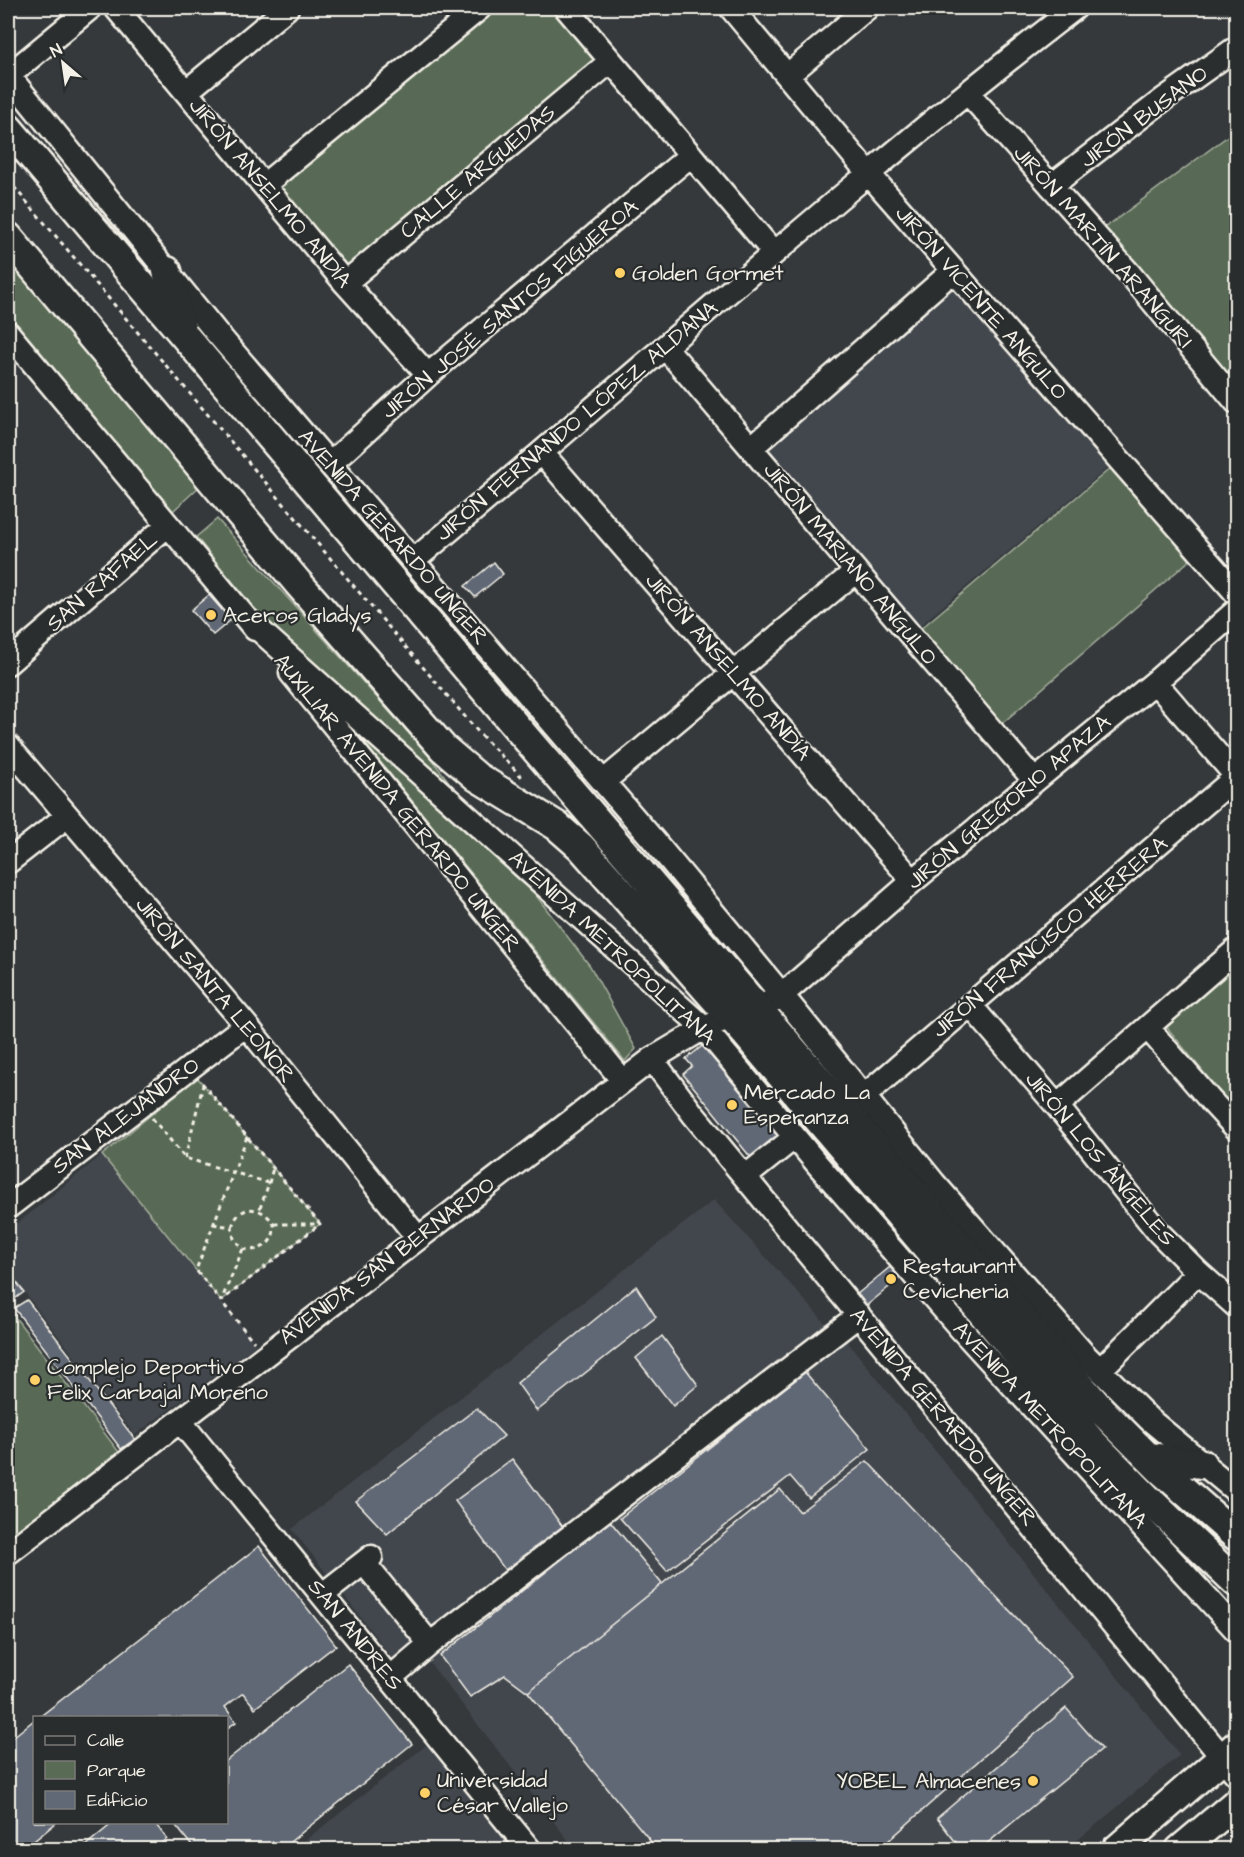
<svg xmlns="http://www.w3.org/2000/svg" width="1244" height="1857" font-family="'Architects Daughter',sans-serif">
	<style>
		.built { fill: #42474d }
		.green { fill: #596b54; stroke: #a6ae9e; stroke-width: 1.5 }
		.building { fill: #616876; stroke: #f4f1e8; stroke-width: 1.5 }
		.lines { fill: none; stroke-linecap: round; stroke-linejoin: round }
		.minor-casing { stroke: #f4f1e8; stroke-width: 27 }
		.major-casing { stroke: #f4f1e8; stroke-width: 33 }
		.path { stroke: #f4f1e8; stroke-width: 3; stroke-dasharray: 4.5 4.5; stroke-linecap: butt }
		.minor { stroke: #2a2d2e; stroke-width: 22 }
		.major { stroke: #2a2d2e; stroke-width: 28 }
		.poi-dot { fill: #ffd166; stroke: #2a2d2e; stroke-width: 2 }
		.labels { text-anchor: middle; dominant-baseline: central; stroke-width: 4.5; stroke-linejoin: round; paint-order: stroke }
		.street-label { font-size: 22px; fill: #f4f1e8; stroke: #2a2d2e }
		.poi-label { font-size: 22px; fill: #f4f1e8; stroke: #2a2d2e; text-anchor: start }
	</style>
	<rect width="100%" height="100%" fill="#35393c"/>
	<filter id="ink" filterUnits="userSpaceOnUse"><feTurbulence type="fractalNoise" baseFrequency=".0167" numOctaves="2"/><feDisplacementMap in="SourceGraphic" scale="12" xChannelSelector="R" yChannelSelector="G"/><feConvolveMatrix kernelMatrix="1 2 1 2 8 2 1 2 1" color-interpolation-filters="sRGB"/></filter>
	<g filter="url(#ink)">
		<path class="built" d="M952 285 1110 466 917 628 766 450Z
			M102 1155 256 1345 135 1435 8 1271V1231Z
			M714 1200 838 1337 842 1335 1180 1755 1067 1849H575L425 1657 403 1672 292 1529Z
			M438 1736 530 1850H293Z"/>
		<path class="green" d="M488 8H555L601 60 345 272 272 185Z
			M1236 130V390L1102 230Z
			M8 258 201 485 173 511 8 316Z
			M1112 467 1190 560 998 727 918 631Z
			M217 519 430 757 590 966 636 1049 625 1061 196 537Z
			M1236 965V1112L1165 1025Z
			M197 1077 320 1224 221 1301 102 1155Z
			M8 1308 119 1452 8 1538Z"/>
		<path class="building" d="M494 562 503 574 475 597 465 586Z
			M209 595 231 620 213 635 191 610Z
			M706 1043 781 1136 752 1159 683 1074 692 1066 686 1059Z
			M890 1267 900 1278 865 1307 856 1295Z
			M8 1271 24 1292 9 1303 8 1301Z
			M636 1286 656 1317 537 1411 517 1383Z
			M27 1300 135 1439 121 1449 14 1308Z
			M662 1336 698 1385 673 1406 636 1358Z
			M805 1372 870 1449 809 1498 790 1476 667 1571 620 1518Z
			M477 1408 504 1436 387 1534 356 1501Z
			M512 1459 566 1531 505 1570 455 1501Z
			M867 1461 1073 1677 878 1850H658L528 1692 780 1489 800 1512Z
			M610 1521 662 1584 528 1692 505 1675 470 1697 440 1656Z
			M259 1546 336 1645 255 1708 243 1693 225 1707 236 1722 226 1729V1718H38Z
			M348 1664 412 1744 280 1850H195L173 1822H226V1761Z
			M1066 1708 1102 1749 979 1850H962L937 1818Z
			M34 1720V1822H57L23 1850H8V1741Z
			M114 1822H154L167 1839 154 1850H80Z"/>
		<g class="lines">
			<g class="minor-casing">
				<path id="minor" d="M116 8 345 283 428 375
					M566 8 774 253
					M731 8 868 173 1236 593
					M8 75 216 332 655 842 782 995 934 1183 1084 1354 1150 1420 1236 1491
					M788 75 867 8
					M8 76 90 8
					M186 92 287 8
					M968 93 1129 273 1236 402
					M265 184 480 8
					M1051 186 1164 99 1236 48
					M345 283 611 61
					M8 333 255 629
					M665 347 1034 780
					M751 448 953 271
					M542 453 913 881
					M330 464 428 375 691 155
					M413 561C634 377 847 183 1075 8
					M246 618 704 1028 819 1166 960 1328 1236 1630
					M8 663 168 525
					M291 673 623 1081
					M1155 682 1236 776
					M8 746 246 1025 418 1238
					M603 782 856 571
					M8 862 67 816
					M970 1005 1057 1106 1159 1233 1198 1272 1236 1306
					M1148 1028 1210 1100 1236 1128
					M652 1059 693 1114 1236 1774
					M863 1097 1236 777
					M1057 1106 1236 950
					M745 1177 795 1137
					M8 1207 246 1025
					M1100 1370 1198 1272
					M180 1421 530 1850
					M8 1553 652 1059 704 1028 730 1017 757 1009 782 995 913 881 1155 682 1236 611
					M364 1563 430 1644
					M322 1595 371 1557
					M390 1678 430 1644 859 1315"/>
			</g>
			<g class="major-casing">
				<path id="major" d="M8 128 520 731 1103 1412 1162 1471 1236 1536
					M8 237 298 583 443 748 477 777 557 826 581 847 746 1034 1091 1441 1149 1500 1236 1582
					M167 271 181 327
					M1149 1457 1202 1464
					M1116 1850 1236 1746
					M1180 1850 1236 1803"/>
			</g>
			<path class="path" d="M8 180 479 733 522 777
				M202 1083 320 1224 221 1301 254 1342
				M152 1118 185 1158 269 1183 259 1211
				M185 1158 203 1085
				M269 1183 273 1168
				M213 1224 232 1227 234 1239 243 1249 221 1301 196 1270 247 1137
				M274 1224H320
				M232 1227C239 1203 262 1205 274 1224 276 1243 260 1253 243 1249"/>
			<use href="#minor" class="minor"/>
			<use href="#major" class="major"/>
		</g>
	</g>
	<g class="poi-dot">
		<circle cx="620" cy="273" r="6"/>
		<circle cx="211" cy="615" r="6"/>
		<circle cx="732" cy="1105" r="6"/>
		<circle cx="891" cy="1279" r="6"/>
		<circle cx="35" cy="1380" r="6"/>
		<circle cx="1033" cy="1781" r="6"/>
		<circle cx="425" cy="1793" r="6"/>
	</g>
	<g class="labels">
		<g class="street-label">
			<text transform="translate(1144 117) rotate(-37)">JIRÓN BUSANO</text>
			<text transform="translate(478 172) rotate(-40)">CALLE ARGUEDAS</text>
			<text transform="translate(270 193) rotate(50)">JIRÓN ANSELMO ANDÍA</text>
			<text transform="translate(1103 247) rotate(49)">JIRÓN MARTÍN ARANGURI</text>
			<text transform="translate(981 303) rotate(49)">JIRÓN VICENTE ANGULO</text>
			<text transform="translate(510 309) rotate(-40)">JIRÓN JOSÉ SANTOS FIGUEROA</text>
			<text transform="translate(577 421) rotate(-40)">JIRÓN FERNANDO LÓPEZ ALDANA</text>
			<text transform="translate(393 537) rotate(49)">AVENIDA GERARDO UNGER</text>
			<text transform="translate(850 564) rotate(50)">JIRÓN MARIANO ANGULO</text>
			<text transform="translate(102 582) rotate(-41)">SAN RAFAEL</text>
			<text transform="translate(728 667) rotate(49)">JIRÓN ANSELMO ANDÍA</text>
			<text transform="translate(1009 802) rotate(-40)">JIRÓN GREGORIO APAZA</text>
			<text transform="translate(397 803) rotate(51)">AUXILIAR AVENIDA GERARDO UNGER</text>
			<text transform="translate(1050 937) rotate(-40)">JIRÓN FRANCISCO HERRERA</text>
			<text transform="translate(612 948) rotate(43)">AVENIDA METROPOLITANA</text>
			<text transform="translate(215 990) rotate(50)">JIRÓN SANTA LEONOR</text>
			<text transform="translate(126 1116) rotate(-37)">SAN ALEJANDRO</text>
			<text transform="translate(1100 1159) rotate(50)">JIRÓN LOS ÁNGELES</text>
			<text transform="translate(387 1261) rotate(-37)">AVENIDA SAN BERNARDO</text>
			<text transform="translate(943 1417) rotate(50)">AVENIDA GERARDO UNGER</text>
			<text transform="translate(1050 1425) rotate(47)">AVENIDA METROPOLITANA</text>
			<text transform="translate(355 1635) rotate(51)">SAN ANDRES</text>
		</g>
		<g class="poi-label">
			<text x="632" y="273">Golden Gormet</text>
			<text x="223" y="615">Aceros Gladys</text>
			<text x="744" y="1092">Mercado La<tspan x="744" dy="25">Esperanza</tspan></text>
			<text x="903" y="1266">Restaurant<tspan x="903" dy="25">Cevicheria</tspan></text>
			<text x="47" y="1367">Complejo Deportivo<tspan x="47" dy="25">Felix Carbajal Moreno</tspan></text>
			<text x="437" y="1780">Universidad<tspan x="437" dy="25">César Vallejo</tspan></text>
			<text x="1021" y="1781" text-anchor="end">YOBEL Almacenes</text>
		</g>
	</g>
	<rect width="1244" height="1857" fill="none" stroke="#2a2d2e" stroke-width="30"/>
	<rect x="15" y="15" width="1214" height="1827" fill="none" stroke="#f4f1e8" stroke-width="2" filter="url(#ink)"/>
	<rect x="33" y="1716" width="195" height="108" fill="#2a2d2e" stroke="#7b7b78" stroke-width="1.5"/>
	<rect x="45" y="1736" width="30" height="9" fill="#2a2d2e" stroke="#7b7b78" stroke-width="1.5"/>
	<text x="87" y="1746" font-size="18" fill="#f4f1e8">Calle</text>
	<rect x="45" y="1761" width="30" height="18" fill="#596b54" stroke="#7b7b78" stroke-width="1.5"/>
	<text x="87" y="1776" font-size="18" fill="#f4f1e8">Parque</text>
	<rect x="45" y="1791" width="30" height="18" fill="#616876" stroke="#7b7b78" stroke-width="1.5"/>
	<text x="87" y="1806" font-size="18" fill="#f4f1e8">Edificio</text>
	<g transform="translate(63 63) rotate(331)" stroke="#2a2d2e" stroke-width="4.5" paint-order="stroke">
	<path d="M0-4.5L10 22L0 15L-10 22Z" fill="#f4f1e8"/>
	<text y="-9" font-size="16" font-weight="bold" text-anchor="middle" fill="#f4f1e8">N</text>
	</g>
</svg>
